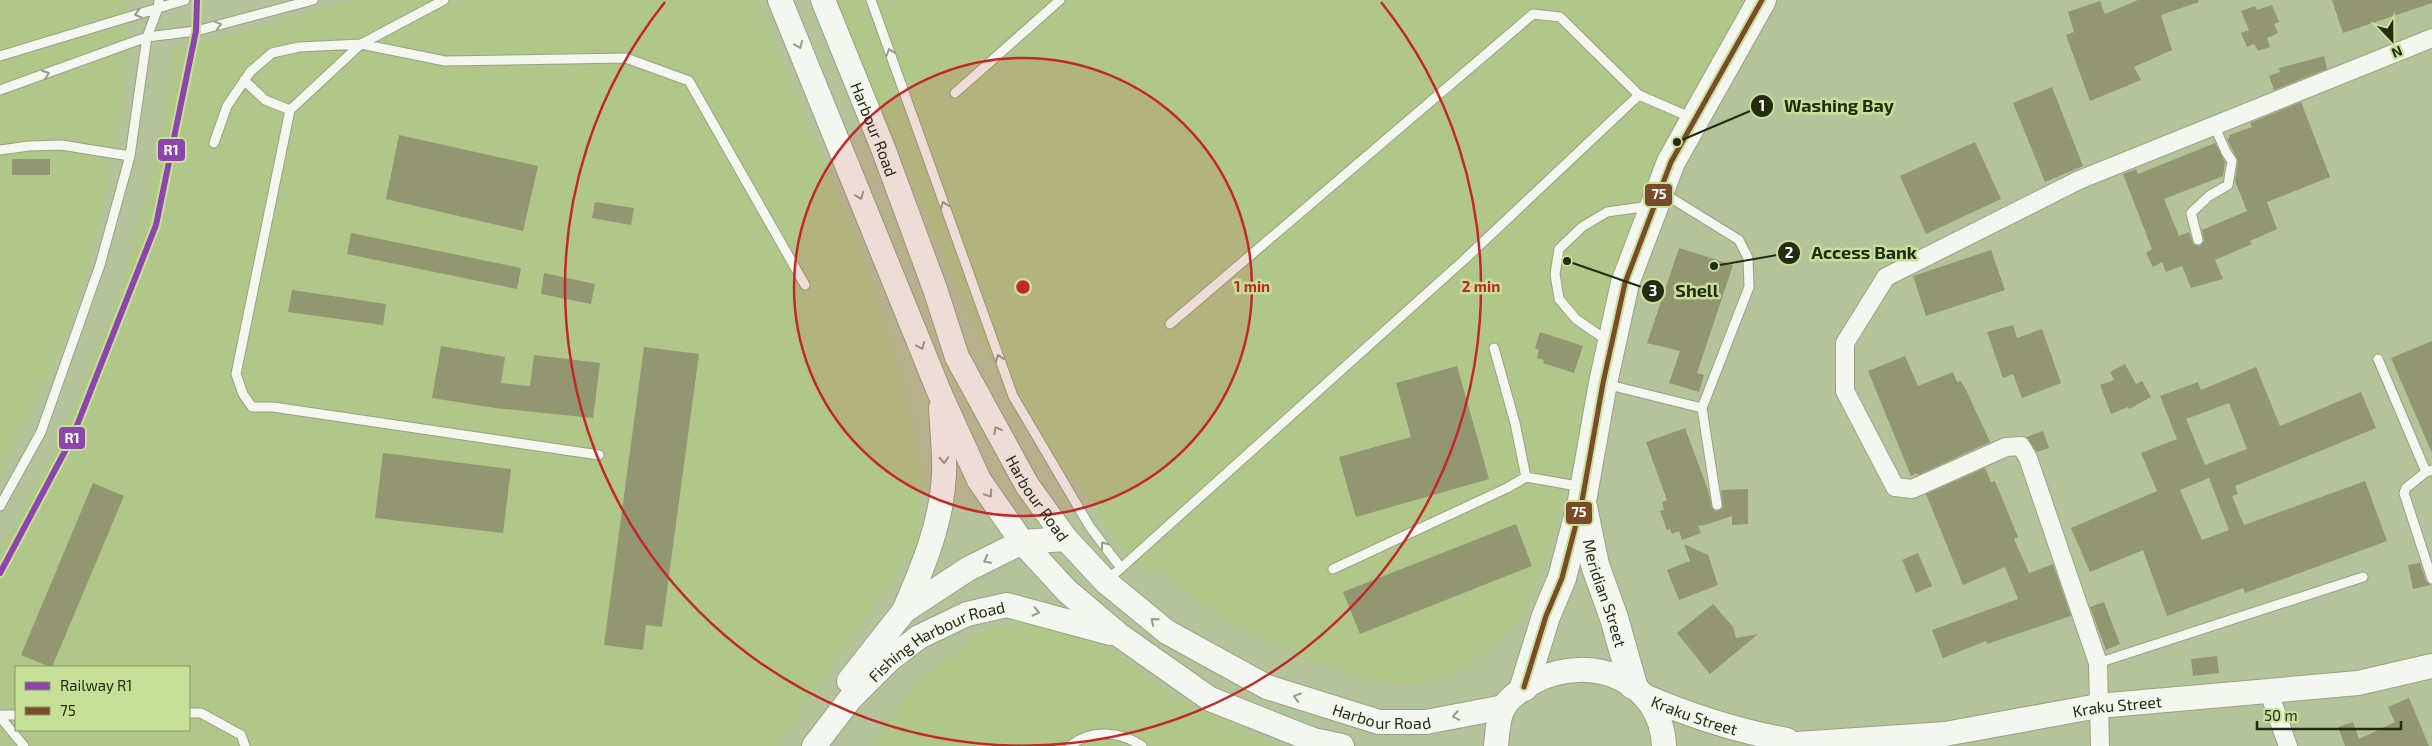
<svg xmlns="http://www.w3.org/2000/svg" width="2432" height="746" font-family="'Exo 2',sans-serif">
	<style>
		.built { fill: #b1c689; fill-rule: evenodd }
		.building { fill: #929671; fill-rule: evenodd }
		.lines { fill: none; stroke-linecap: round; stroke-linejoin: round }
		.lane-casing { stroke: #97a282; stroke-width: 11 }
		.street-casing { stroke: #97a282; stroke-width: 20 }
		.secondary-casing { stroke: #97a282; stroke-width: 26 }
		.primary-casing { stroke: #97a282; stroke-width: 30 }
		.lane { stroke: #f4f6f0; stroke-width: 9 }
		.street { stroke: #f4f6f0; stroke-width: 18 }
		.secondary { stroke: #f4f6f0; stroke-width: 24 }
		.primary { stroke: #f4f6f0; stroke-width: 28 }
		.bus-1-casing { stroke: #c6e098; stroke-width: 9 }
		.bus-1 { stroke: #7a4b2a; stroke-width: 5 }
		.rail-1-casing { stroke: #c6e098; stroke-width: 10 }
		.rail-1 { stroke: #8e44ad; stroke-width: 6 }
		.oneway { stroke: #969b8b }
		.ring { fill: none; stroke: #c42826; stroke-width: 2.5 }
		.labels { text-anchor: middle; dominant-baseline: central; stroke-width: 5; stroke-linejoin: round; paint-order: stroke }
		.street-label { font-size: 16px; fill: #232c10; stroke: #c6e098 }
		.centre { fill: #c42826; stroke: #c6e098; stroke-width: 2.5 }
		.ring-label { font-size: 15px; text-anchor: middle; font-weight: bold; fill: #c42826; stroke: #c6e098; stroke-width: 5; stroke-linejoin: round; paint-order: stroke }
		.leader { fill: none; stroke: #232c10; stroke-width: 2 }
		.callout-dot { fill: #232c10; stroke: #c6e098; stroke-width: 2 }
		.mark-label { font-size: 15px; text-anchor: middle; font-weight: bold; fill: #fff }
		.callout-label { font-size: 18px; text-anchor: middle; font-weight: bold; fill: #232c10; stroke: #c6e098; stroke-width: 5; stroke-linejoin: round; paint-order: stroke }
		.line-badge { stroke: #c6e098; stroke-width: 2 }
		.badge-label { font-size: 14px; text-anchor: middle; font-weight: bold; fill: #fff }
	</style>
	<rect width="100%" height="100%" fill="#b5c39b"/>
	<path class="built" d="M0 0H129L125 89 98 235 71 325 43 387 0 473Z
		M354 0H446L451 4 463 0H758L872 277 910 407 924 479 916 546 777 746H0V553L49 459 83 386 120 293 163 126 173 48 199 44ZM16 667H189V730H16Z
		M835 0H1771L1686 144 1641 251 1592 472 1567 469 1557 528 1523 618 1469 665 1425 684 1368 680 1314 662 1218 617 1165 574 1133 566 1075 479 1017 417 933 233Z
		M1039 623 1094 635 1173 696 1278 746H870L915 684 985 629Z"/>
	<path class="building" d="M2138 0H2198L2199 2 2161 15 2172 50 2134 67 2141 80 2090 101 2066 35 2074 32 2068 12 2100 1 2105 14Z
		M2332 0H2432V3L2343 33Z
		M2272 5 2279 22 2274 24 2278 33 2267 38 2270 47 2258 51 2254 44 2247 47 2241 33 2249 30 2241 11 2255 6 2257 10Z
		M2324 56 2327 69 2274 90 2269 76 2280 72 2279 68Z
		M2052 87 2083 166 2045 182 2013 103Z
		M2301 102 2330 177 2267 202 2277 229 2250 241 2252 244 2215 260 2223 279 2191 288 2182 266 2166 272 2162 262 2153 267 2146 253 2152 249 2123 174 2136 169 2138 174 2215 143 2225 162 2223 176 2164 199 2179 236 2189 232 2193 244 2200 246 2204 241 2202 230 2247 211 2235 181 2238 161 2227 139 2230 137 2229 135 2252 127 2250 123Z
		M399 135 538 166 523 231 386 199Z
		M1975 142 2001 199 1926 234 1900 176Z
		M12 159H50V175H12Z
		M595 202 634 208 631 225 592 218Z
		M351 233 521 268 517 289 347 254Z
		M1679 248 1733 265 1697 373 1704 375 1699 392 1669 383 1680 351 1647 343Z
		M1991 250 2005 290 1926 316 1913 276Z
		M544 273 595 284 591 304 541 294Z
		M292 290 386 304 383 325 288 312Z
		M2013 325 2017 338 2042 329 2061 383 2022 398 2013 374 2003 378 1987 332Z
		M1540 332 1583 346 1574 373 1543 363 1544 360 1537 358 1539 350 1535 348Z
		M2432 341V453L2391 358Z
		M441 346 505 357 501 383 530 386 534 355 600 363 593 418 495 408 432 398Z
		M644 347 699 354 662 627 646 625 643 650 604 645Z
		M1905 356 1918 386 1953 372 1957 382 1961 381 1968 394 1990 442 1918 475 1917 473 1911 476 1868 371Z
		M2125 364 2136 384 2142 381 2151 397 2129 409 2128 407 2111 414 2100 385 2114 380 2110 372Z
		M1457 366 1489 479 1356 517 1339 457 1411 437 1396 383Z
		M2256 367 2280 426 2361 392 2376 428 2235 486 2238 494 2232 496 2244 525 2365 481 2387 541 2245 593 2243 588 2167 616 2143 550 2090 572 2071 528 2157 491 2141 453 2177 439 2160 396 2198 382 2201 390ZM2229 403 2247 449 2205 465 2186 419ZM2209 478 2229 530 2202 540 2180 490Z
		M1685 428 1708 490 1712 508 1717 511 1723 508 1721 490 1748 489V524L1732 525V516L1705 525 1698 526 1701 533 1682 540 1679 531 1672 534 1670 529 1667 530 1660 511 1664 510 1662 502 1667 500 1646 442Z
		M2043 431 2049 448 2037 452 2026 437Z
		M383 453 511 469 503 533 375 518Z
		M1985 468 1991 482 1995 481 2018 537 2014 539 2029 573 2053 564 2071 616 1987 644 1986 641 1943 658 1932 630 2018 599 2005 567 1963 585 1926 494Z
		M93 483 124 496 52 667H50L21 655Z
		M1516 524 1532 566 1360 634 1343 592Z
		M1684 544 1708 555 1718 585 1679 600 1667 570 1690 561Z
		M1918 553 1932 586 1916 593 1902 560Z
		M2420 563 2426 581 2431 585 2413 589 2408 565Z
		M2104 602 2120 644 2106 650 2090 607Z
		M1713 604 1733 627 1736 638 1758 634 1710 674 1677 633Z
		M2217 656 2219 673 2193 676 2191 659Z
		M2409 698 2429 746H2345L2338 727 2353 722 2359 739 2395 722 2388 707Z"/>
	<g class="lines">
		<g class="lane-casing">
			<path id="lane" d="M444 0 361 44 290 110 236 374 243 394 252 407H273L599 455
				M871 0 1013 396 1090 527 1121 568 1106 581
				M0 56 185 0
				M244 80 265 100 290 110
				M0 90 147 37 196 31 313 0
				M955 93 1060 0
				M214 143 227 106 250 72 272 53 299 47 361 44 445 61 626 58 689 81 805 285
				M0 150 29 146 61 145 130 156
				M1663 193 1739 240 1748 258 1749 287 1702 408 1717 505
				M2198 240 2191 213 2209 196 2228 185 2232 161 2226 152 2214 125
				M1170 324 1533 14 1560 17 1639 95
				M1609 342 1576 319 1559 299 1555 274 1559 249 1582 227 1607 212 1650 206
				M2378 359 2426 472 2432 470
				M1605 384 1702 408
				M2426 472 2406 488 2404 493 2432 579
				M1526 477 1583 487
				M0 506 41 432 100 265 130 156 147 37 158 8 159 0
				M1121 568 1465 259 1639 95 1692 118
				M1333 569 1507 488 1526 477 1515 423 1494 348
				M2098 663 2363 577
				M189 713H201L241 735 245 746
				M0 715H16
				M0 717 24 746
				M1070 746C1091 729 1120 731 1142 746"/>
		</g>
		<g class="street-casing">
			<path id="street" d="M2268 690 2288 746
				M2100 746 2098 663 2028 458 2021 446 2006 447 1912 489 1895 487 1845 391V343L1886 277 2079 180 2432 38"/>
		</g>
		<g class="secondary-casing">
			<g id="secondary">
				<path d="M780 0 940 394 979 480 1022 542 1067 591 1119 635 1210 699 1313 740 1342 746"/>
				<path id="s1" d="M823 0 883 148 935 289 957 357 1027 485 1066 539 1106 582 1167 632 1267 687 1379 722H1426L1504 707"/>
				<path d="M904 611C923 567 942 522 944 474 945 452 942 430 941 408"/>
				<path d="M849 681 904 611 968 569 1022 542 1066 539"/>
				<path id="s2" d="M1644 696C1691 716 1737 731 1787 740"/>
				<path id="s3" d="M814 746 850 699 889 660 919 637 967 614 1007 605 1110 633"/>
				<path d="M1496 746C1497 734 1498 719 1503 708 1509 697 1525 687 1535 681 1590 653 1661 679 1664 746"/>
				<path id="s4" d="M1768 746 1945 734 2098 706 2358 683 2432 666"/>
			</g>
		</g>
		<g class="primary-casing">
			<g id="primary">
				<path id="s5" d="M1583 507 1595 565 1614 618 1633 685"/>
				<path d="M1524 687 1546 616 1562 578 1582 501 1603 383 1625 283 1671 162 1762 0"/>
			</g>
		</g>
		<use href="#lane" class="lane"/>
		<use href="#street" class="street"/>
		<use href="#secondary" class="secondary"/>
		<use href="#primary" class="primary"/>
		<g class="bus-1-casing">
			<path id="bus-1" d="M1524 687 1546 616 1562 578 1582 501 1603 383 1625 283 1671 162 1762 0"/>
		</g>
		<use href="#bus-1" class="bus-1"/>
		<g class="rail-1-casing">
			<path id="rail-1" d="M0 573 72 438 156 225 196 31 197 0"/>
		</g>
		<use href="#rail-1" class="rail-1"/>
	</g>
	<defs><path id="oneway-chevron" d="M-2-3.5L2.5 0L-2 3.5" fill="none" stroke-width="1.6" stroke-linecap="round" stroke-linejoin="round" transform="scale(1.25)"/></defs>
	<g class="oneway">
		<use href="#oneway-chevron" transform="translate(138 14) rotate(163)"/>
		<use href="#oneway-chevron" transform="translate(218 25) rotate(-15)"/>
		<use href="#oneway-chevron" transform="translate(799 45) rotate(68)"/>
		<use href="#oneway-chevron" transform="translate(890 52) rotate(-109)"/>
		<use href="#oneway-chevron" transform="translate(46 74) rotate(-20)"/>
		<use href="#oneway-chevron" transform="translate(860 196) rotate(68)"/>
		<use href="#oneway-chevron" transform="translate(944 205) rotate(-110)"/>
		<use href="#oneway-chevron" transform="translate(921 346) rotate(68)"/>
		<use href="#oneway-chevron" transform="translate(999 358) rotate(-110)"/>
		<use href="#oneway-chevron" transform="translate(997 430) rotate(-119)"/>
		<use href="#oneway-chevron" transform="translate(944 460) rotate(87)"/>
		<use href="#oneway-chevron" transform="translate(989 494) rotate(56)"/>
		<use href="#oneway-chevron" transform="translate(1104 545) rotate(-127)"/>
		<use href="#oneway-chevron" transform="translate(987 560) rotate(153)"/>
		<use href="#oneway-chevron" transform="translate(1036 612) rotate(13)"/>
		<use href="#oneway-chevron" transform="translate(1154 621) rotate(-141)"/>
		<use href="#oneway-chevron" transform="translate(1297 697) rotate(-163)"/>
		<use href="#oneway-chevron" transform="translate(1456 716) rotate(170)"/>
	</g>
	<circle cx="1023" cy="287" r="229" fill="#c42826" fill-opacity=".12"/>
	<g class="ring">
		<circle cx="1023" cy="287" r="229"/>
		<path d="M1381 2A458 458 0 1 1 665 2"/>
	</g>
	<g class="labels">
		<g class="street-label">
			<text stroke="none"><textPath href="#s1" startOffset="139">Harbour Road</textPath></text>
			<text stroke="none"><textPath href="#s1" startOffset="544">Harbour Road</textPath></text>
			<text stroke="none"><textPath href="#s5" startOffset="89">Meridian Street</textPath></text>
			<text stroke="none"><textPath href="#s3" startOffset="166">Fishing Harbour Road</textPath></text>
			<text stroke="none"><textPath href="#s4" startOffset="352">Kraku Street</textPath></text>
			<text stroke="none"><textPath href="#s1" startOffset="965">Harbour Road</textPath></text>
			<text stroke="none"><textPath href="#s2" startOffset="54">Kraku Street</textPath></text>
		</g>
	</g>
	<circle cx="1023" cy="287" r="8" class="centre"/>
	<g class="ring-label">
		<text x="1252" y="292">1 min</text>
		<text x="1481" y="292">2 min</text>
	</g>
	<path class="leader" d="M1677 142L1762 106M1714 266L1789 253M1567 261L1653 291"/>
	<g class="callout-dot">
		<circle cx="1677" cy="142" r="5"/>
		<circle cx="1714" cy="266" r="5"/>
		<circle cx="1567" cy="261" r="5"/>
		<circle cx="1762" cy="106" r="12"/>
		<circle cx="1789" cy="253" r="12"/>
		<circle cx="1653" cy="291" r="12"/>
	</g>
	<g class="mark-label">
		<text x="1762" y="111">1</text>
		<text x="1789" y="258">2</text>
		<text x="1653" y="296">3</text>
	</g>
	<g class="callout-label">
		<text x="1839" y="112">Washing Bay</text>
		<text x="1864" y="259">Access Bank</text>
		<text x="1697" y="297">Shell</text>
	</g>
	<g class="line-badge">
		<rect x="157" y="138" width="29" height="24" rx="5" fill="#8e44ad"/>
		<rect x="1644" y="183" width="29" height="24" rx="5" fill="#7a4b2a"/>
		<rect x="58" y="426" width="28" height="24" rx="5" fill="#8e44ad"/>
		<rect x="1565" y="501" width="28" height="24" rx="5" fill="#7a4b2a"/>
	</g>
	<g class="badge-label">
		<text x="171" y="155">R1</text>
		<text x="1659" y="199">75</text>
		<text x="72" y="443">R1</text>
		<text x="1579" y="517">75</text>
	</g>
	<rect x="15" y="666" width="175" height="65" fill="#c6e098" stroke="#859862"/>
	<rect x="25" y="682" width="25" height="8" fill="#8e44ad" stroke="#859862"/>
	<text x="60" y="691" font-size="15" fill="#232c10">Railway R1</text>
	<rect x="25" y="707" width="25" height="8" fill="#7a4b2a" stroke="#859862"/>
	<text x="60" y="716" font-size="15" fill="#232c10">75</text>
	<g transform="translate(2392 40) rotate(158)" stroke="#c6e098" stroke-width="4" paint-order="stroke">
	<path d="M0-4L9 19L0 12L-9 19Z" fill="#232c10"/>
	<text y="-8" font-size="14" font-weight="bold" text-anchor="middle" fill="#232c10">N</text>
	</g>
	<path d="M2257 721v8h144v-8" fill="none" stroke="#232c10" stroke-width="2.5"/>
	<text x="2264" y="721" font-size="15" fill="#232c10" stroke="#c6e098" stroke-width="4" paint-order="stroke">50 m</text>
</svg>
